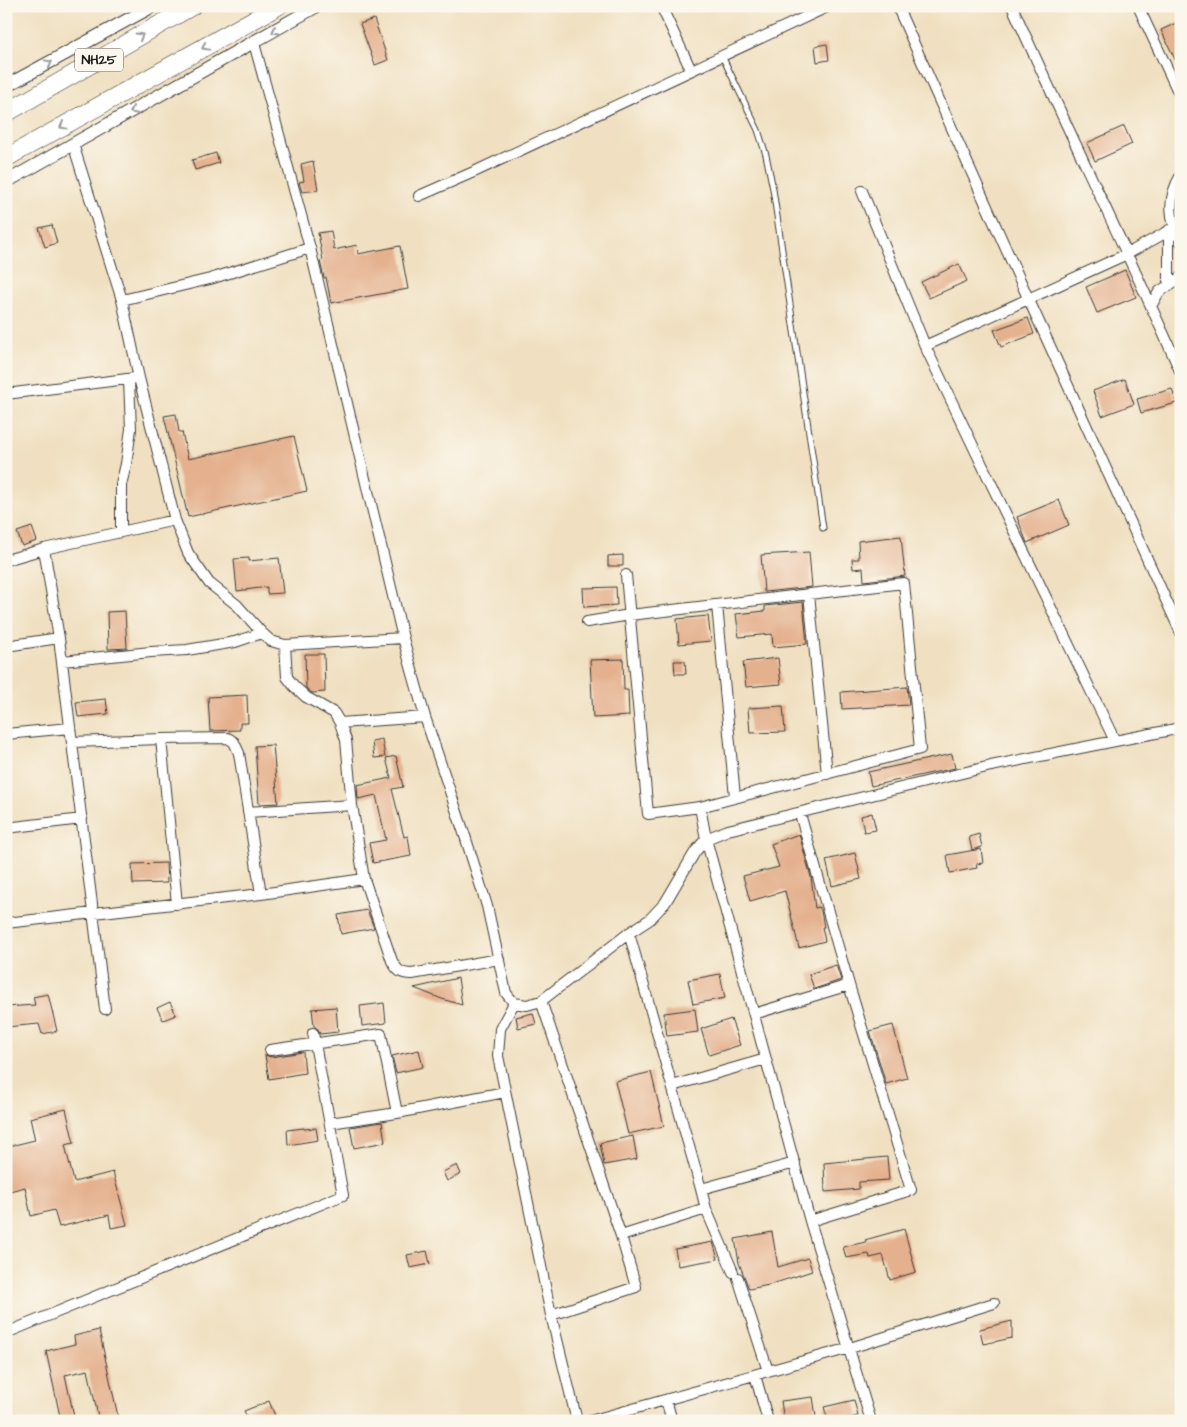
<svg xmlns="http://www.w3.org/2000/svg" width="1187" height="1427" font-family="'Architects Daughter',sans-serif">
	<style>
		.building { fill: #e4b08d }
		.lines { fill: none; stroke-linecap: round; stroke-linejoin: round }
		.service-casing { stroke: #3c3935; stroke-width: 7 }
		.minor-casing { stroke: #3c3935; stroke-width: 12 }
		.tertiary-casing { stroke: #3c3935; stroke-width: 14 }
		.trunk-casing { stroke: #3c3935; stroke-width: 19 }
		.service { stroke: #fff; stroke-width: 5 }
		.minor { stroke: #fff; stroke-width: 10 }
		.tertiary { stroke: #fff; stroke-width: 12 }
		.trunk { stroke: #fff; stroke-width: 18 }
		.oneway { stroke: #999 }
		.labels { text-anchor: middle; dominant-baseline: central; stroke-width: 4; stroke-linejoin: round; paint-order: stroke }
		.shield { fill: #fbf7ec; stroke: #5f5e5a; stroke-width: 1 }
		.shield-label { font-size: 14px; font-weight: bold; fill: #1c1c1c }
	</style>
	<rect width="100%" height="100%" fill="#fbf7ec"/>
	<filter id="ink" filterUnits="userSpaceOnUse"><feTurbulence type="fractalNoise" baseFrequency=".02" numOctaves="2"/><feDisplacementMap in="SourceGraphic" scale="10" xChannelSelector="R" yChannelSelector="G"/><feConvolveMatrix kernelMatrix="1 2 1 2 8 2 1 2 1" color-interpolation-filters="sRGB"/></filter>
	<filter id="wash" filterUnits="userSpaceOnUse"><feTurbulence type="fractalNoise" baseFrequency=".0096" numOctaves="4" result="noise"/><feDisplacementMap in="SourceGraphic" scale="20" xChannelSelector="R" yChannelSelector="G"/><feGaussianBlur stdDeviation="1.12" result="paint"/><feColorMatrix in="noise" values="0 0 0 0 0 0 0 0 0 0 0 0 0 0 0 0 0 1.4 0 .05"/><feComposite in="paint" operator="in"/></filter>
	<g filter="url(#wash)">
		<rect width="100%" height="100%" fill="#f0e0c1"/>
		<g id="blocks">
			<path class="building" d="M374 19 388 60 375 65 360 24Z
				M1181 21V72L1161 30Z
				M827 44 829 60 817 62 815 46Z
				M1124 126 1132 144 1095 161 1087 143Z
				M216 153 219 163 195 170 192 160Z
				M313 161 318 190 302 192 299 182 304 181 301 164Z
				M52 225 57 243 45 247 39 228Z
				M331 231 334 250 357 245 358 254 400 246 408 289 331 303 326 277 324 278 320 261 323 260 318 233Z
				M959 264 967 281 929 298 921 282Z
				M1125 270 1136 297 1097 313 1086 287Z
				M1028 318 1034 334 1001 347 994 330Z
				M1125 379 1134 404 1102 416 1093 391Z
				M1172 389 1176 403 1141 413 1137 399Z
				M176 414 179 432H182L188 459 294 436 307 491 188 517 164 416Z
				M1059 500 1069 525 1027 543 1017 517Z
				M32 527 37 541 22 546 17 532Z
				M901 536 905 576 864 581 863 568 853 569 852 559H859L858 541Z
				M809 552 812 587 764 592 761 555Z
				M623 555V566H608V556Z
				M249 558V561L279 558 283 593 267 594V587L237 591 234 559Z
				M616 587 617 605 584 607 583 588Z
				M803 602 807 644 773 647 772 634 739 637 736 614 765 611V606Z
				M125 611 127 648 108 649 107 612Z
				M708 616 711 641 679 644 677 619Z
				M305 654H324L325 692 312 693 306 688Z
				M778 658 781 684 746 687 743 662Z
				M623 659 624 690H628L629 716 593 718 590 660Z
				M674 661H685L686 674H675Z
				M907 687 909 705 842 709 841 692Z
				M247 695 248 723H240V730L210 731 208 697Z
				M106 699 108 714 78 717 76 702Z
				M783 706 785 732 750 733 748 708Z
				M382 739 385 757 374 758 372 741Z
				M273 745 278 803 259 804 255 746Z
				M952 754 955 768 871 786 868 772Z
				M396 756 403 787 392 789 404 837 408 836 411 856 373 863 369 843 386 840 376 795 358 799 357 785 391 778 386 758Z
				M872 813 876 830 864 832 861 816Z
				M799 834 811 877 815 908 819 907 821 911 824 927H822L825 941 799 948 785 891 750 901 743 876 779 867 771 844Z
				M979 834 982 847 972 850 969 837Z
				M981 849 983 863 976 864 977 868 950 873 947 855Z
				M855 853 861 879 832 886 826 860Z
				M166 863 167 883 133 884 132 864Z
				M367 910 374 928 341 934 338 915Z
				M836 965 841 980 814 989 809 974Z
				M720 974 725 998 693 1004 688 980Z
				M458 978 462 1005 442 999 414 988Z
				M48 994 57 1031 42 1034 39 1024 6 1027V1007L35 1005 33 997Z
				M170 1002 176 1015 163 1020 157 1008Z
				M384 1003 386 1023 362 1026 360 1006Z
				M336 1007 338 1032 320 1034 318 1029 314 1026 312 1009Z
				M695 1009 698 1032 667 1036 664 1013Z
				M533 1013 536 1024 518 1028 516 1017Z
				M731 1019 740 1045 709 1055 701 1029Z
				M893 1025 907 1078 886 1084 870 1031Z
				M419 1050 423 1067 396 1073 392 1056Z
				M303 1052 305 1073 269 1079 265 1055 271 1057Z
				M651 1072 664 1126 628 1134 615 1081Z
				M66 1109 74 1143 65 1145 74 1182 113 1172 127 1225 111 1228 109 1215 59 1227 54 1210 31 1216 25 1187 6 1192V1147L35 1140 30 1118Z
				M382 1122 385 1142 354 1148 350 1127Z
				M304 1128V1129L316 1128 318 1140 288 1145 287 1130Z
				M633 1136 637 1159 604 1165 600 1143Z
				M887 1157 889 1180 859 1182V1189L825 1192 824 1163Z
				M457 1165 461 1174 447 1181 443 1172Z
				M904 1229 916 1272 890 1280 883 1255 870 1258 869 1254 846 1258 843 1247 866 1242 865 1240Z
				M772 1232 778 1267 808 1258 812 1271 769 1285 749 1289 739 1263 735 1239Z
				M713 1242 718 1259 678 1266 675 1249Z
				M427 1251 430 1264 410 1268 407 1255Z
				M1012 1321V1338L983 1344 980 1329Z
				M99 1330 119 1421H99L88 1370 65 1375 75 1421H61L46 1351 75 1344 74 1336Z
				M813 1397 816 1417 784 1421 781 1401Z
				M854 1400 858 1416 845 1419 846 1421H828L824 1407Z
				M269 1401 277 1421H249L244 1411Z"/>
		</g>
	</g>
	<g filter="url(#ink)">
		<use href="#blocks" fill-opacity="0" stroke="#3c3935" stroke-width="1"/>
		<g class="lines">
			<g class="service-casing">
				<path id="service" d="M722 56 758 130 766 155 773 189 823 528"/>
			</g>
			<g class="minor-casing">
				<path id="minor" d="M661 6 691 70
					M897 6 1028 298 1181 633
					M1012 6C1067 129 1127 250 1181 373
					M1138 6 1181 98
					M254 43 310 248 403 638 425 717 466 839 487 906 506 993 514 1003 527 1005 541 1001 629 933 649 920 665 903 695 852 706 839 728 830 991 766 1115 741
					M73 144 122 300 139 378 175 520 188 553 209 583 237 605 262 633 271 641 285 645 403 638
					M1181 175C1167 198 1169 219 1181 242
					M862 191 925 346 1115 741 1181 728
					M419 196 476 171 829 6
					M1169 230V284
					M122 300 210 279 310 248
					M1151 306 1159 292 1181 277
					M925 346 1127 254 1174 228
					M6 394 135 378
					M121 532V485L126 464 131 429 129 380
					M44 549 59 638 105 1009
					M6 560 44 549 175 520
					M626 575 648 814 700 807 706 839 810 1221 871 1421
					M809 594 827 774
					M717 605 735 797
					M587 622 630 615 904 583 920 749 700 807
					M285 645 287 677 294 686 306 697 334 713 340 723 346 740 352 805 364 879 392 961C397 970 400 974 412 974L499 959
					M6 646 59 638
					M62 661 151 652 187 650 235 642 262 633
					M340 723 425 717
					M6 734 70 728
					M161 739 177 904
					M72 742 161 739 228 738 234 742 239 753 261 894
					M248 812 352 805
					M800 814 849 985 911 1190 810 1221
					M6 828 82 819
					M6 923 261 894 364 879
					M629 933 701 1189
					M541 1001 621 1236
					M514 1003 500 1029 498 1056 551 1315 577 1421
					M754 1014 849 985
					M270 1050 381 1034 397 1113
					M672 1086 766 1059
					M330 1123 397 1113 505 1092
					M733 1272 706 1209 701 1189 795 1163
					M738 1278 768 1371
					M551 1315 636 1287 621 1236 706 1209
					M6 1333 343 1195 313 1033
					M755 1375 768 1421
					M666 1400 672 1421
					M590 1421 850 1348 994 1303"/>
			</g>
			<g class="tertiary-casing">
				<path id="tertiary" d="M6 86 153 6
					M6 182 317 6"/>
			</g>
			<g class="trunk-casing">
				<path id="trunk" d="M6 113 192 6
					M6 158 278 6"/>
			</g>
			<use href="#service" class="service"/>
			<use href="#minor" class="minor"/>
			<use href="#tertiary" class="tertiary"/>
			<use href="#trunk" class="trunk"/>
		</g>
		<defs><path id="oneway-chevron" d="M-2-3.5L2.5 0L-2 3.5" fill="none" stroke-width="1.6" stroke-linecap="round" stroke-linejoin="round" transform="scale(1.25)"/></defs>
		<g class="oneway">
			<use href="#oneway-chevron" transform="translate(275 31) rotate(150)"/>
			<use href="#oneway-chevron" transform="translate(140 36) rotate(-30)"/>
			<use href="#oneway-chevron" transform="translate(205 47) rotate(151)"/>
			<use href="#oneway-chevron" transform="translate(49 63) rotate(-29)"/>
			<use href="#oneway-chevron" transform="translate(133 111) rotate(151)"/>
			<use href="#oneway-chevron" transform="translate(63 126) rotate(151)"/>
		</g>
	</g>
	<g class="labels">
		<rect class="shield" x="75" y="48.5" width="48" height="23" rx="4"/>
		<g class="shield-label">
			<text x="99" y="60">NH25</text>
		</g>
	</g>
	<rect width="1187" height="1427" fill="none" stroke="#fbf7ec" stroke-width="25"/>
</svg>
